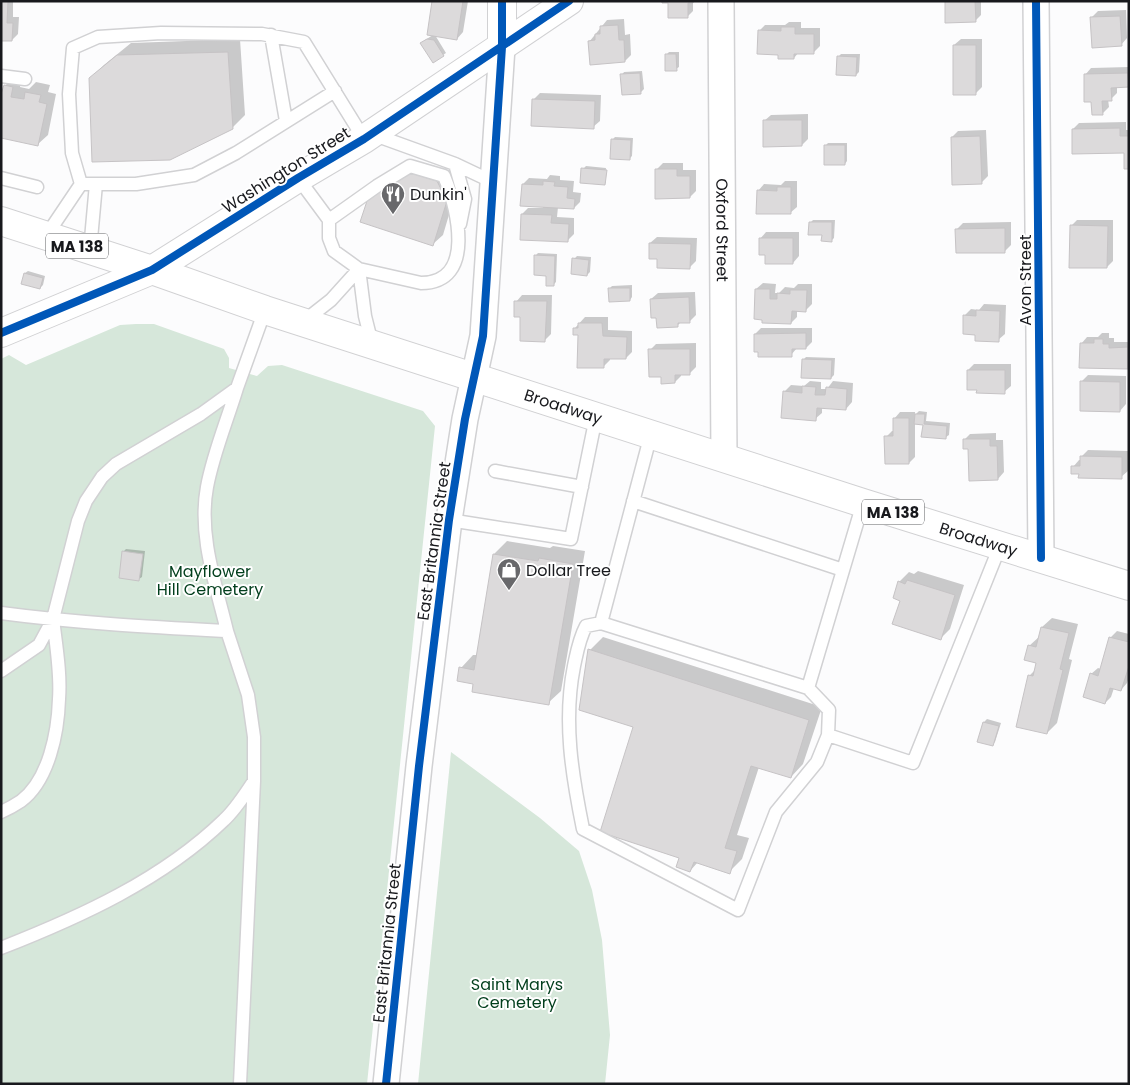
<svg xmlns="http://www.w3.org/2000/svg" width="1130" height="1085" font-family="Poppins,sans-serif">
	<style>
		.green { fill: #d6e7da }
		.shadow { fill: #0003 }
		.building { fill: #dcdadb; stroke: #c6c3c5 }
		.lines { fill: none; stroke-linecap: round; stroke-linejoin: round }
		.service-casing { stroke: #d1d1d3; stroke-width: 15 }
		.minor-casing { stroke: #d1d1d3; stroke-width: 28 }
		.tertiary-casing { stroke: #d1d1d3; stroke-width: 30 }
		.primary-casing { stroke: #d1d1d3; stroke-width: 30 }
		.service { stroke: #fff; stroke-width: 12 }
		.minor { stroke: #fff; stroke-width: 25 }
		.tertiary { stroke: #fff; stroke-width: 28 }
		.primary { stroke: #fff; stroke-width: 28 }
		.cycleway-casing { stroke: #fff; stroke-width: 11 }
		.cycleway { stroke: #0057b8; stroke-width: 8 }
		.labels { text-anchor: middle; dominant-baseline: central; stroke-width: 4; stroke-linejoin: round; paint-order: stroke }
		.shield { fill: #fff; stroke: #5d5e61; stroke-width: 1 }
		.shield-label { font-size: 15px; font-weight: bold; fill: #18191d }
		.street-label { font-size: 16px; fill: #18191d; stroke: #fff }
		.poi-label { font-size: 16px; fill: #18191d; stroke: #fff; text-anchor: start }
		.park-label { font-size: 16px; fill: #013e1c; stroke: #fff }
	</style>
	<rect width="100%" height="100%" fill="#fcfcfd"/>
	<path class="green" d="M136 324H154L224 349 229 358V368L257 376 268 366 282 365 423 411 435 426 367 1084H1V359L9 355 26 365 120 325Z
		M451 752 540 818 579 851 592 890 602 940 610 1035 605 1084H418Z"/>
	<path class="shadow" d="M1 1H13V17H19L18 34 12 40H1Z
		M433 1H468L463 32 457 39 435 35 446 53 443 55 425 40 433 35Z
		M663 1H693V11L687 17 670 1Z
		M946 1H981V15L975 21Z
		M1126 10 1127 38 1121 45 1091 18 1098 11Z
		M624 19 625 35 630 34 631 55 625 61 589 42 607 20Z
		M789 22H801V28H820V46L814 52H799L794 58 759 31 765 25H785Z
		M240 39 245 115 232 128 91 78 104 65 131 43Z
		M961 39H982V87L975 94 954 45Z
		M669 52H679V67L676 69 666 55Z
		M841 54H860L859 72 856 75 839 56Z
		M1129 67V85L1117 86V93L1111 99H1108L1109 107 1102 114 1092 100 1085 75 1091 68Z
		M642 71 644 89 641 92 623 94 622 75 624 72Z
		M14 76 22 77 20 87 29 89 36 82 50 85 48 92 56 94 48 135 38 144 1 137V93L5 86Z
		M540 93 601 95 600 121 593 127 532 125 534 99Z
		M808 114V139L802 145 764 121 771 115Z
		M1126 122V130H1129V168L1126 152 1073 129 1079 123Z
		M986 130 988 176 981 183 952 137 958 131Z
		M615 137 633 138 632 156 630 158 612 140Z
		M828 143H847V161L845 164 825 146Z
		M418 163 447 171 456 191 443 235 433 244 361 221Z
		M663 163H683V170H696V191L690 197 656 170Z
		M586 166 606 168 604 182H606L605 184 583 169Z
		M550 175 560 176V180L574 181 573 192 581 193 580 202 574 208 558 207 557 217 574 218V234L567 241 522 214 528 208H543V206L523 184 529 178 547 179Z
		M785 181H797V207L790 213 758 191 764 184 781 185Z
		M813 220H835L834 238 832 240 823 234 810 223Z
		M1077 220H1113V261L1107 267 1071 226Z
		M1011 222V245L1005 251 957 229 963 223Z
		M766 232H799V256L793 263 766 254 760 239Z
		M657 237 697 238 696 261 690 267 658 258 650 243Z
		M538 253 557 254 556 282 553 285 535 256Z
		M577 256 591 257 590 272 587 275 574 259Z
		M28 271 45 276 43 285 40 288 25 273Z
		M763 283 776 284 775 293H779L785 287 794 288 798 284H812V304L805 311 797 310V317L791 323 764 319 756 289Z
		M632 285V297L630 300 609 289 612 286Z
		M695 292 696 315 689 322H681L677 326 658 317 651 299 658 293Z
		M522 295H552L551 334 545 340 516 302Z
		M984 304 1006 305 1005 334 998 340 976 333 964 316 971 309 979 310Z
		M585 317H608V330L632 331V352L626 358H610V360L603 367 575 328Z
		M761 328H812V342L806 348H797L791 355 755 334Z
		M1102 333H1109V338H1114V342H1129L1128 367 1081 344 1087 337H1098Z
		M696 343V367L690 373H681V376L675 382 662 376 650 350 656 344Z
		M806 357 835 358 834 375 831 378 803 360Z
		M974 364H1011V386L1004 392 968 370Z
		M1088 375 1126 376V404L1120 411 1081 382Z
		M810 381 821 382V389H827L833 381 853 383 852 402 846 409 822 407V413L815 419 784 392 791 385 804 386Z
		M919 411 927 412 926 421 950 423 949 435 946 437 923 436 924 424 915 423V457L909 463 886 437 892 431H894V419L900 412H915V415Z
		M996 433V440H1003L1004 472 998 479 964 440 970 434Z
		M1088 450 1128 451V471L1121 477 1073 467 1079 460H1081V457Z
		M507 541 550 548 553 546 585 551 561 691 548 703 474 683 461 668 473 655H477L494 554Z
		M126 549 145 551 142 577 139 579 123 552Z
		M918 571 964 585 950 629 941 638 901 600 899 582 909 572 914 574Z
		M1052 618 1078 624 1069 659 1072 660 1057 723 1047 733 1030 675 1036 669 1038 662 1029 646 1040 636 1042 627Z
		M1117 631 1129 634V678L1127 683 1121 690 1114 688 1111 697 1105 703 1091 674 1098 668 1101 669 1111 637Z
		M603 637 822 707 803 764 791 777 759 767 737 835 749 838 742 859 729 872 698 862 690 871 681 857 635 726 590 650Z
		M987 719 1001 723 995 742 992 745 979 741 984 722Z"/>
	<path class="building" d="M1 1H8L7 23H13L12 41H1Z
		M432 1H463L457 40 427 35Z
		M662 1H693V3H688V18H668V3H662Z
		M945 1H975L976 22 945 23Z
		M1120 16 1122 46 1092 48 1090 17Z
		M618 25 619 40H624L625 62 590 65 588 41 595 40V34H600V26Z
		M781 27H795V34H814V54H794V59H778V55L757 54 758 30 781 31Z
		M427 39 434 40 444 56 433 63 420 43Z
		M953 45H976V95H953Z
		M228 52 233 129 170 160 92 162 89 78 117 55Z
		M665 54H676L677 71H665Z
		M837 56 857 57 856 76 836 75Z
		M640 73 641 94 622 95 620 74Z
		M1128 73 1129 87 1111 88 1112 101H1102L1103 115H1092L1091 102H1084V74Z
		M4 85 13 87 11 97 24 99 25 92 41 95 39 102 47 104 38 146 1 138V94Z
		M532 99 595 101 594 129 531 126Z
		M763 120H802V146L763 147Z
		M1120 128V136H1129V169H1124V153L1072 154V129Z
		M980 136 982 184 952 185 951 137Z
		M611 139 631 140 630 160 610 159Z
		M824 145H845V165H824Z
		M581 168 607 170 605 185 580 183Z
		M655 169H677V176H690V198L655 199Z
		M408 172 437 181 447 201 433 246 360 222 368 198Z
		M543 181 555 182 554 186 568 187 567 198 575 199 574 209 520 206 522 184 543 185Z
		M777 187H791V214H756L757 190 777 191Z
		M521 214 552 215 551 223 569 224 568 242 520 240Z
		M809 222H832V242L821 241 822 235H808Z
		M1070 225 1108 226 1107 268H1069Z
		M1005 228V253H956L955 229Z
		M759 238H793V264H765V255H759Z
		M649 243 691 244 690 269 657 268V259H649Z
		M534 255 555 256 554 286H546V276L534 275Z
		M572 258 589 260 587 276 571 274Z
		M24 273 43 278 40 289 21 284Z
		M608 288H630V301L609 302Z
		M755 289H770V299H777V293L790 294V290H807L806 312 792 311 791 324 762 323V320L754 319Z
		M689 297 690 323H678V327L657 328 656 318H651L650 299Z
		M514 301H547L545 342 520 341V317H514Z
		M976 310 1000 311 999 342 975 341V335L963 334V315L976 316Z
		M578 323H602L603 336 627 337 626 359H604V368H577L578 335H573V328H578Z
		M806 333V349H792V357H758V352H754V334Z
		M1094 339H1103V344H1109V348L1128 347V369L1079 368 1080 343H1094Z
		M648 349H690V375H675V383L661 384V377H649Z
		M802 359 832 360 831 379 801 378Z
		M967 370H1005V394L976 393 977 390H967Z
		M1080 381 1120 382V412L1080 411Z
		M802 386 816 387 815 395H825L826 387 847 389 846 410 817 408 816 421 781 418 783 391 802 393Z
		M915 414H925L924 424 947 426 946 439 921 437 923 425 914 424Z
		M893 418H909V464H885L884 436H893Z
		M963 439H990V446H997L998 480 969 481 968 449H963Z
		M1080 456 1122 457V479L1078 478 1079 474H1071V466H1080Z
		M122 551 143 554 139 581 119 578Z
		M493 554 538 561 539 558 573 564 549 705 472 692 473 684 457 681 459 667 474 670Z
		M907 580 955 595 941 640 892 624 900 601 893 598 898 581 905 584Z
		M1041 627 1069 633 1060 669 1063 670 1047 734 1016 727 1028 675 1033 676 1036 663 1024 660 1028 645 1036 647Z
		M1109 637 1129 642V666L1121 691 1110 688 1105 704 1083 697 1090 673 1098 676Z
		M588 649 809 720 791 778 751 766 725 848 737 851 730 874 694 862 690 872 676 867 679 858 600 832 633 727 579 710Z
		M983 722 999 726 993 746 977 742Z"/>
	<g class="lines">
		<g class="service-casing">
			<path id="service" d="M271 35 286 121
				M1 76 25 79
				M372 134 455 164 493 182
				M455 164 465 199 460 224
				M1 178 37 187
				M298 178 329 220V238L334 251 359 269 421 283C477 283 457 208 444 176L410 166 377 186 329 220
				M81 184H136L194 175 236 153 335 91
				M46 236 81 184 72 153 69 94 73 48 98 37 161 33 262 34 304 42 364 139
				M90 250 96 184
				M359 269 365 316 372 344
				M303 322 331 300 359 269
				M237 388 265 310
				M651 434 601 623 808 688 863 503
				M495 471 582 487
				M633 501 843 570
				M449 520 571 539 596 417
				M1 613C76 623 152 627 227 631 216 585 198 535 207 487 213 454 227 421 237 388L201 414 116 464 102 477 86 501 78 521 53 619 39 645 1 671
				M601 623 586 626C579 639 577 652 574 666 563 721 572 775 583 829L738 910 776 812 817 762 828 735 829 710 808 688
				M227 631 248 695 254 737V781
				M828 735 913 763 1000 546
				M1 812C8 809 15 805 21 801 49 780 58 732 59 699 61 673 56 645 53 619
				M1 948C80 917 162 880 224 820 236 809 245 794 254 781L240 1084"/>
		</g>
		<g class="minor-casing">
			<g id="minor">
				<path id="s1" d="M721 1 724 457"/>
				<path d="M1036 1 1041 558"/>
				<path d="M386 1084 419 766 449 520 465 419 483 336 502 47"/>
			</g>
		</g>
		<g class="tertiary-casing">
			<path id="tertiary" d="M502 47V1
				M1 333 152 270 298 178 364 139 569 1"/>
		</g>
		<g class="primary-casing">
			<g id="primary">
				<path id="s2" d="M1 221 152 270 265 310 863 503 1129 586"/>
			</g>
		</g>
		<use href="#service" class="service"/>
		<use href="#minor" class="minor"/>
		<use href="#tertiary" class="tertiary"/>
		<use href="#primary" class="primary"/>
		<g class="cycleway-casing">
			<path id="cycleway" d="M1036 1 1041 558
				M1 333 152 270 298 178 364 139 569 1
				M386 1084 419 766 449 520 465 419 483 336 502 47V1"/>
		</g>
		<use href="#cycleway" class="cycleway"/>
	</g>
	<defs>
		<g id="restaurant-pin" transform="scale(1.25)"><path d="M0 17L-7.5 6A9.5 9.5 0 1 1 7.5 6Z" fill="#68686b" stroke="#fff"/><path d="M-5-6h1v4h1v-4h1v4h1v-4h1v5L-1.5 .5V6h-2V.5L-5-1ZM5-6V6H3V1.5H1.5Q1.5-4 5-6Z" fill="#fff"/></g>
		<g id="shop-pin" transform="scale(1.25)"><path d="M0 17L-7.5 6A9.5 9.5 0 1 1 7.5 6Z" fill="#68686b" stroke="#fff"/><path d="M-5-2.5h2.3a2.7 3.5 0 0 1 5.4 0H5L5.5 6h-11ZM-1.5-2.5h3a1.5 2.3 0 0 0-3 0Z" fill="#fff"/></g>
	</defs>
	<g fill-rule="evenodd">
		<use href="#restaurant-pin" x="393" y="194"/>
		<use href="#shop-pin" x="509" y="570"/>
	</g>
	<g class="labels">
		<g class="shield">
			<rect x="46" y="233.5" width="62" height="25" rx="4"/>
			<rect x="862" y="499.5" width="62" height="25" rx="4"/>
		</g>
		<g class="shield-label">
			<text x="77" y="246">MA 138</text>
			<text x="893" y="512">MA 138</text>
		</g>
		<g class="street-label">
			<text transform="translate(286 170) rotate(-32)">Washington Street</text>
			<text stroke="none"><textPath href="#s1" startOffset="229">Oxford Street</textPath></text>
			<text transform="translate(1025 280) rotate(-90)">Avon Street</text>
			<text stroke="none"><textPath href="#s2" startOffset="592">Broadway</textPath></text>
			<text stroke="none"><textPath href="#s2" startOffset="1028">Broadway</textPath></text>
			<text transform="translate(434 541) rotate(-82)">East Britannia Street</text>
			<text transform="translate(387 943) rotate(-84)">East Britannia Street</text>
		</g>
		<g class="poi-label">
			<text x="410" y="194">Dunkin'</text>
			<text x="526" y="570">Dollar Tree</text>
		</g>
		<g class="park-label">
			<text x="210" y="571">Mayflower<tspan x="210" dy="18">Hill Cemetery</tspan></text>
			<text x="517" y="984">Saint Marys<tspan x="517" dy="18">Cemetery</tspan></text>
		</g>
	</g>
	<rect width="1130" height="1085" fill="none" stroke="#18191d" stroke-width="5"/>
</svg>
